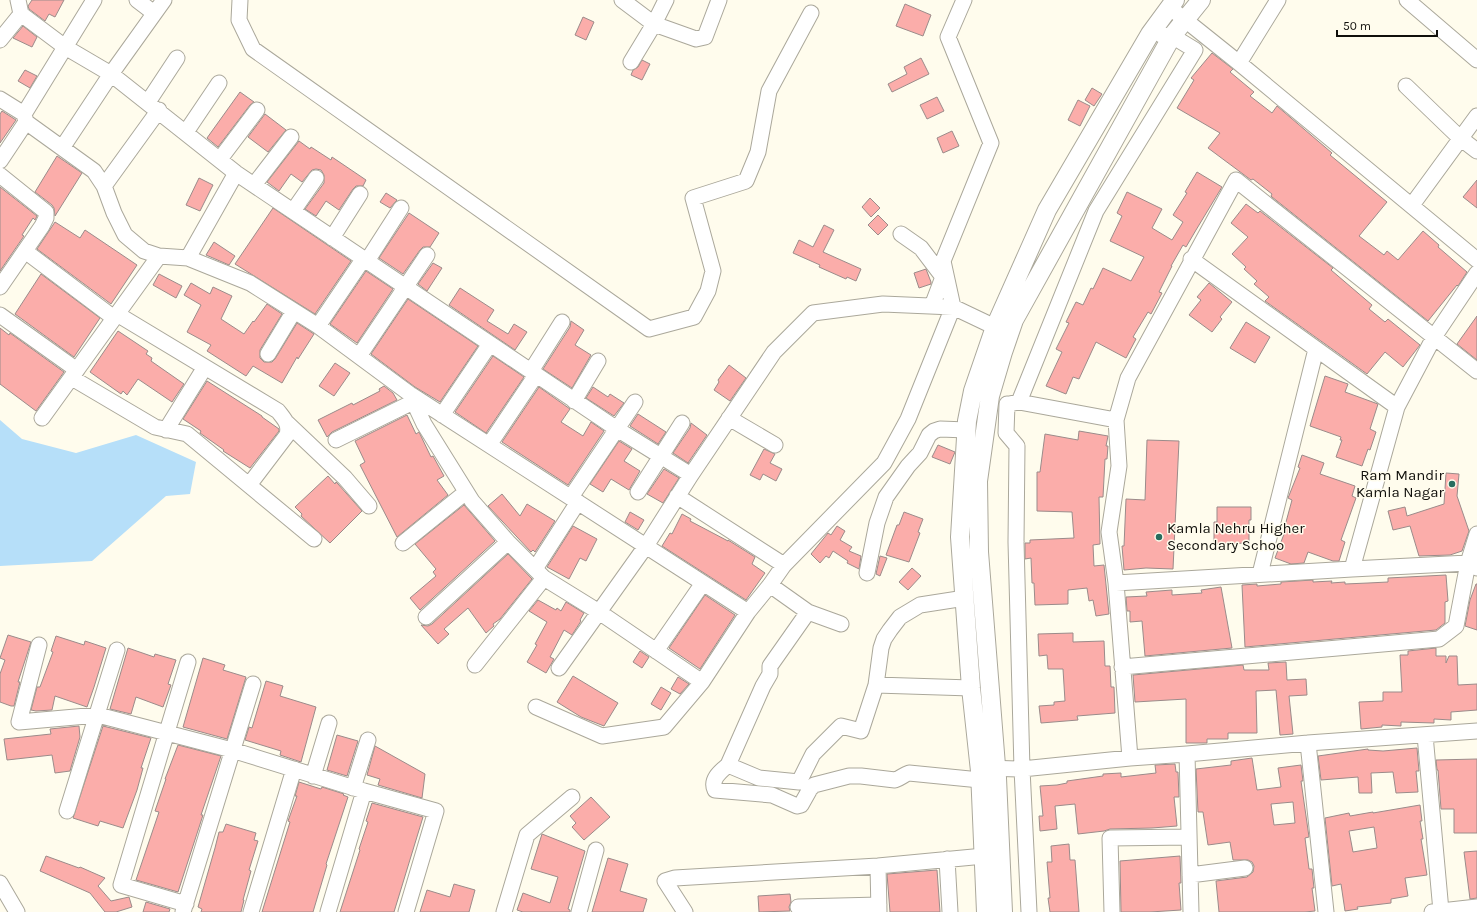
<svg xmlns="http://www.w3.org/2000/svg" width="1477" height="912" font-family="Karla,sans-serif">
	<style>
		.water { fill: #b6dff9 }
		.building { fill: #fbadaa; stroke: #9b8b8a; fill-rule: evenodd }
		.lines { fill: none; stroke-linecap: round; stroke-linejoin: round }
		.minor-casing { stroke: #aba89b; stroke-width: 17 }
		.major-casing { stroke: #aba89b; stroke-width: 20 }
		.minor { stroke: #fff; stroke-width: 15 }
		.major { stroke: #fff; stroke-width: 18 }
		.poi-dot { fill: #286c5e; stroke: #fffced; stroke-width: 1.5 }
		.labels { text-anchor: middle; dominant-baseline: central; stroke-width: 3; stroke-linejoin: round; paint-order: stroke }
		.poi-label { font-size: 15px; fill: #100f0b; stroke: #fffced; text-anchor: end }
	</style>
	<rect width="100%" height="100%" fill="#fffced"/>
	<path class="water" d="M0 420 22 439 76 453 136 435 196 462 190 494 166 496 92 561 0 566Z"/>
	<path class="building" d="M32 0H64L55 17 49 14 45 21 29 9 28 6Z
		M905 4 931 15 923 36 896 26Z
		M583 17 594 22 586 40 575 35Z
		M23 26 37 37 32 47 13 38Z
		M1212 53 1233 69 1230 72 1254 92 1250 96 1272 113 1277 106 1332 153 1330 155 1387 202 1359 236 1384 255 1387 251 1398 260 1423 231 1439 245 1438 247 1467 272 1458 286 1457 285 1428 321 1272 197 1271 196 1272 194 1253 179 1251 180 1208 148 1220 133 1177 108 1194 80 1191 78Z
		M921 58 929 74 892 92 888 84 907 74 904 67Z
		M642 60 650 64 642 80 631 75 633 70 638 67Z
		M25 70 37 76 30 88 18 81Z
		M1092 88 1102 94 1094 106 1085 100Z
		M240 92 254 102 250 105 218 147 207 138Z
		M937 97 944 111 927 119 920 105Z
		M1078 100 1090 106 1080 126 1068 120Z
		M2 111 16 120 0 143V114Z
		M265 114 286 130 268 152 248 137Z
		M952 131 959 146 943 153 937 138Z
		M299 141 310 149 311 147 331 160 332 157 366 180 363 186H356L353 189 339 210 326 201 316 216 305 209 324 183V175L321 170 316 169 312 170 302 182 291 174 279 191 267 182Z
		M57 156 82 173 55 216 54 208 52 205 35 192Z
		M1197 172 1222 187 1196 230 1186 247 1183 245 1171 266H1172L1159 292 1162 293 1151 314 1148 312 1133 337 1136 339 1126 358 1096 342 1079 379 1073 377 1066 394 1046 386 1062 352 1056 349 1069 323 1066 322 1076 302 1083 305 1091 288 1093 289 1103 268 1131 281 1144 257 1110 241 1122 216 1117 213 1127 192 1162 209 1152 228 1172 240 1183 222 1173 215 1187 193 1185 192Z
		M199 178 213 185 200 211 186 205Z
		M1477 180V208L1463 197Z
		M0 187 37 216 35 220 33 218 22 235 24 236 0 271Z
		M386 193 397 200 390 208 380 202Z
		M870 198 880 208 871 217 862 207Z
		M1246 204 1258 213 1260 211 1333 268 1331 270 1372 305 1369 309 1385 322 1388 319 1420 345 1403 367 1385 352 1367 374 1265 301 1269 297 1254 284 1257 281 1244 269 1246 267 1232 254 1248 237 1231 223Z
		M273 208 351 261 315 314 235 264Z
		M409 213 439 233 430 247H423L420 250 403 274 379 258Z
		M878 215 888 225 878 235 868 225Z
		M55 222 80 238 85 230 137 265 111 304 37 249Z
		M824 225 834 230 823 252 861 269 856 281 847 277 846 279 819 267 820 265 793 253 799 240 813 247Z
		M214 242 235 256 229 265 206 255Z
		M433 263 442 268 427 291 418 284Z
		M926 269 931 282V284L919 288 914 273Z
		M366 271 393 289 357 343 330 324Z
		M41 274 100 318 74 357 15 314Z
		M159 274 182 286 176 298 153 285Z
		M191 283 210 294 213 287 232 296 221 319 244 334 253 321 254 322 267 304 282 314 260 350V358L264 362H272L275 359 297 323 314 334 298 359 297 357 282 383 253 366 246 376 207 351 211 345 187 332 201 305 184 295Z
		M1209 283 1232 302 1220 317 1222 319 1212 332 1189 315 1201 300 1197 297Z
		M460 288 494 310 487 321 508 334 514 324 527 332 515 350 449 305Z
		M408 299 478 346 440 402 415 387 371 354Z
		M1477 316V360L1457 344Z
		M571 321 584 330 575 345 591 355 572 388 543 369 570 327Z
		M1246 322 1270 337 1255 363 1230 348Z
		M0 328 9 335 10 333 64 372 36 411 0 384Z
		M118 331 148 351 146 354 152 358 151 361 184 384 172 402 138 379 127 395 123 391 121 394 90 372Z
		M493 356 524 377 486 433 455 412Z
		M335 363 350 373 334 396 319 386Z
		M729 365 746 378 730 401 714 390 719 382 718 380Z
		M1325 376 1348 384 1345 392 1378 404 1370 429 1376 432 1370 450 1368 449 1362 466 1336 457 1342 440H1340L1341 437 1310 426Z
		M207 381 262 416V417L279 429V431L250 468 223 451 224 450 200 433 201 431 183 419Z
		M384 386 393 393 397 400 332 432 327 437 318 420 352 403 353 405 380 391 379 389Z
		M539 387 570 409 561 422 583 436 591 422 604 431 568 485 502 442Z
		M593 387 608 397 610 394 624 403 614 416 586 398Z
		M638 414 666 432 658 444 630 426Z
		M407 415 416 434 419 432 431 457 433 456 444 476 437 480 448 495 397 537 360 465 365 462 355 441Z
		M691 423 707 435 688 463 673 453 690 428Z
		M1079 431 1108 436 1106 446H1108L1107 459H1105L1103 497H1099L1100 544 1093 545 1094 566 1104 565 1109 614 1096 616 1093 600 1089 601 1087 588 1068 590V604L1035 605 1034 583H1032L1031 558 1025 559V543H1030V540L1074 538 1072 512 1037 511V472H1040L1045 434 1078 440Z
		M1147 440 1179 441 1173 569 1146 568 1124 570 1122 546H1124L1126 499 1145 500Z
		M619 441 632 449 624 461 640 471 629 490 611 479 603 492 590 484Z
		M938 445 955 452 950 464 932 457Z
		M764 449 775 454 770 463 782 469 776 481 763 474 760 480 750 475Z
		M1302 455 1324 463 1320 474 1355 486 1352 496 1356 498 1341 540 1345 542 1339 561H1333L1308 552 1304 563 1291 564 1275 558 1284 534 1283 533 1292 500 1288 498 1300 468 1298 467Z
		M664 469 679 478 663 503 647 494Z
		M1446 473 1459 474 1457 496 1469 531 1462 551 1450 555 1419 556 1410 526 1393 530 1388 511 1405 507 1407 516 1444 504Z
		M328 476 335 484 336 482 338 484 362 511 330 543 301 516 302 514 295 507Z
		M502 494 520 516 527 504 555 521 535 552 533 550 531 552 488 506Z
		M464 505 495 541 420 610 410 598 436 576 433 572 436 569 415 544Z
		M1217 507H1251V520H1249V543L1214 544V522H1217Z
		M630 512 644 520 638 530 625 522Z
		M904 512 923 519 918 532 920 533 909 562 886 555 897 525H899Z
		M682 514 691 519 690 521 728 541V540L755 557 752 564 765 573 746 600 662 546 670 533 672 534Z
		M573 526 597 539 586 561 580 558 569 579 547 567Z
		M837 526 845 531 840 540 852 547 849 551 861 556 859 569 847 563 848 561 833 551 829 558 826 556 820 563 811 554 828 533 831 535Z
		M508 554 532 579 500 619 493 624 494 626 486 633 468 608 444 629 449 634 438 644 421 625 428 626 432 624Z
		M880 556 887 558 880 576 876 574Z
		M912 568 921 576 908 590 899 582Z
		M1446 575 1448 601 1445 602V623L1436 630 1245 647 1242 585 1257 584V586L1281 584V582L1313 580V582L1332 581 1331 583 1345 582V584L1368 583 1388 582V578Z
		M1476 584H1477V630L1465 626 1470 600Z
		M1221 587 1232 648 1145 656 1142 621 1130 622V611H1127L1126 597 1147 596 1146 592 1172 590V595L1202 593 1201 590Z
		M705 595 735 615 700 669 669 648Z
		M538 600 556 610 557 608 561 611 566 602 584 613 580 620 581 621 572 635 564 630 550 657 554 659 546 673 527 662 537 645 535 644 547 622 529 611Z
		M1073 633V642L1104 641 1105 666H1110L1111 687H1114L1115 713 1077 716 1078 720 1041 723 1039 706 1054 705V702L1065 701 1063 669H1048L1047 655 1039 656 1038 634Z
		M8 635 31 642 18 682H20L14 706H11L0 702V674L5 660 0 658Z
		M56 636 84 645 85 641 106 648 94 687 87 707 55 696 52 710 36 711 31 710 37 687H40L53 652 51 651Z
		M128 648 154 657 155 654 176 660 168 684 171 685 163 707 136 697 131 714 110 709Z
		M1436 648V656H1446V663L1449 656H1457L1458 685 1477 684V710L1451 712V720L1434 719V723L1401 722V726L1382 725V727L1361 729 1359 702 1383 701V692H1402L1400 655H1408V651Z
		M640 651 649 657 642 668 633 662Z
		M203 658 225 665 223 670 246 677 227 739 183 727Z
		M1286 662 1287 680 1306 679 1307 695 1289 696 1293 734 1280 735 1276 690 1256 691 1257 733H1228V739H1207V743H1186V699L1135 702 1133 675 1243 665 1244 670H1269L1268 663Z
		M573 676 618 703 604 726 581 717 557 702Z
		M678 677 689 684 680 694 671 689Z
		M266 681 283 686 280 696 316 707 301 762 280 755 281 751 245 740 249 727 252 728Z
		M661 687 671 693 661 710 651 704Z
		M79 726 80 737 70 771 55 773 52 755 7 760 4 739 51 734 50 729Z
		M103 726 151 738 141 768H143L137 790 123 828 100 821 98 826 73 818Z
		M337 735 358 741 347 776 327 770Z
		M178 745 221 756 201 815H203L178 892 136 880 159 812 155 811 166 779H165Z
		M375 746 425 774 422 798 378 785 380 779 367 775Z
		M1417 748 1419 771H1416L1418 792 1396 793 1393 772 1371 773 1372 793H1359L1358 777 1321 780 1318 756 1368 749V750L1383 751Z
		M1252 758 1257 790 1281 787 1278 768 1301 765 1303 781H1301L1309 837 1305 838 1309 869H1312L1314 888H1312L1315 911 1305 912H1219L1216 881 1247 877 1253 872 1254 866 1252 862 1248 860H1233L1230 842 1208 845 1203 812H1198L1196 769 1231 765V761ZM1293 802 1295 823 1274 825 1271 804Z
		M1477 759V833H1454V809H1441L1438 770H1437L1436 760Z
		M1175 764 1176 772H1178L1179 797H1174L1177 826 1152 828 1110 829 1104 831 1078 834 1075 804 1055 806 1057 829 1040 831 1039 816H1043L1040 786 1057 785 1067 783V781L1103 776V774L1121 773V777L1156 773 1155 765Z
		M299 782 321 789 322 787 344 794 343 795 348 797 326 864 327 865 313 912H262L290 822 288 821 297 796H295Z
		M591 797 610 817 584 840 572 827 576 823 570 816Z
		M372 803 423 817 394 912H340L360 850 359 849 368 822 366 821Z
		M1420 805 1422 821H1420L1423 839H1421L1427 875 1405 878 1408 896 1391 899V903L1357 907 1358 909 1345 911 1341 884 1332 886 1325 818 1349 813 1350 816 1373 812V813ZM1374 827 1377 848 1353 852 1349 831Z
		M226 824 256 833 254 840 258 841 249 870 251 871 243 900H244L241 912H201L202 909 198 907 215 848 219 832H223Z
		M542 834 585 851 568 909 570 910V912H523L517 910 523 893 550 903 558 877 531 869Z
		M1069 844 1070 860H1075L1079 912H1050L1048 898H1050L1047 862H1052L1051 846Z
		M1477 851V898L1470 899 1464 852Z
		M46 856 79 868 80 867 105 878 98 886 111 901 129 897 132 907 116 912H105L90 893 40 871Z
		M1180 856 1181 883H1179L1181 910 1150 912H1121L1120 861Z
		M608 858 628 864 620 891 647 899 643 912H592Z
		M937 870 940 912H890L887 874Z
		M454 884 475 890 469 912H420L427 890 450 897Z
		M790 894 791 902 789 907 790 911 759 912 758 896Z
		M146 902 170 909 169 912H143Z"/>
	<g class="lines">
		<g class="minor-casing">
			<path id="minor" d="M18 0 21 14 65 47 111 74 236 173 617 429 691 475
				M137 0 154 13
				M240 0 239 20 253 49 649 329 694 317 708 291 713 271 693 198 746 181 758 152 769 91 811 13
				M622 0 654 24 696 39 705 37 719 0
				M1407 0 1477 60
				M1169 7 1239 63 1477 260
				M0 40 21 14
				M631 62 654 24 666 0
				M1239 63 1278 0
				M1406 86 1460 138 1477 151
				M0 99 24 114 26 122 94 171 104 186 114 213 125 235 144 251 159 256 188 258 250 283 318 326 410 394 748 612
				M148 102 177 58
				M24 114 94 0
				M186 132 219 83
				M62 148 111 74 164 0
				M220 159 257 110
				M0 161 26 122
				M0 175 46 212V218L42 226 0 287
				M254 185 291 137
				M104 186 159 110
				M1412 205 1477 116
				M293 211 316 178
				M901 234 921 248 943 277 932 306
				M332 238 360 194
				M25 251 114 318
				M188 258 236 173
				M1191 259 1397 407
				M367 261 401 208
				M117 314 278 411C284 419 290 424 287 435L249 485
				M0 315 77 370
				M318 326 364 258
				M268 354 294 311
				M359 356 427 255
				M531 371 562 322
				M72 378 155 427 187 434 314 539
				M410 394 424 424 472 501 508 542 544 578 599 612 702 682
				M574 401 598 361
				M1019 402 1096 211 1195 50 1172 36 1161 35
				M1007 404 1006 433 1017 446 1016 542 1022 769 1029 912
				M1009 404 1019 402 1116 420
				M442 415 490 344
				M42 418 159 256
				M729 418 775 445
				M287 423 345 478 369 506
				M166 430 205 367
				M336 440 413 402
				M489 445 536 375
				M638 492 682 423
				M677 496 784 565
				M571 497 635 402
				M403 543 466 492
				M535 569 578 502
				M1352 569 1397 407 1434 337 1477 273
				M867 573 877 523 886 497 908 466 920 453 929 435 934 431 940 429 967 430
				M1260 574 1316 349
				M1116 583 1352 569 1468 563 1477 568
				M770 585 808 612 841 624
				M808 612 770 666V674L763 686 728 765 759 778 799 782 813 754 841 726 861 731 876 685 881 648 884 639 890 630 900 617 920 605 965 598
				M426 617 508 542
				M39 645 19 722 98 715 232 750 364 791 436 811 406 912
				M656 651 703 583
				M475 665 544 578
				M1122 667 1439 639 1456 626 1468 563 1477 534
				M559 668 646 546 691 475 774 352 813 313 883 304 953 307 995 327
				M876 685 971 688
				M536 707 602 736 664 727 702 682 748 612 770 585 784 565 884 463 908 419 953 307 943 261 991 143 948 37 964 0
				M1425 735 1441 911
				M1308 743 1326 912
				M1187 754 1191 912
				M1130 758 1116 583 1109 532 1119 466 1116 420 1128 378 1236 180 1477 371
				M728 765C721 771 710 779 715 790L772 795 797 806 801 805 810 789 814 785 849 776H861L895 780C901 778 903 775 909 773L980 780
				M985 768 1022 769 1130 758 1187 754 1308 743 1477 731
				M313 776 329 723
				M353 788 368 740
				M67 811 117 650
				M947 859 950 912
				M878 866 879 912
				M1190 875 1245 868
				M0 883 17 912
				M186 904 121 885 188 662
				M798 907 879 905
				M183 912 253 684
				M251 912 294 769
				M328 912 364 791
				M504 912 527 835 572 797
				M579 912 596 850
				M685 912 665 881 675 878 878 866 984 856
				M1112 912 1110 838 1189 837
				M1432 912 1477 907"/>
		</g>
		<g class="major-casing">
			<path id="major" d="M986 912 980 771 971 688 960 537 967 421 973 391 995 327 1047 210 1150 34 1175 0
				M1003 912 997 778 979 552 978 481 990 396 1003 352 1014 320 1172 36 1201 0"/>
		</g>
		<use href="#minor" class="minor"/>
		<use href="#major" class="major"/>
	</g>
	<g class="poi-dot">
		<circle cx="1452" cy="484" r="4"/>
		<circle cx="1159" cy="537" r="4"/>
	</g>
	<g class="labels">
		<g class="poi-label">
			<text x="1444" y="475">Ram Mandir<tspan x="1444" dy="17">Kamla Nagar</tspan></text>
			<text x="1167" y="528" text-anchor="start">Kamla Nehru Higher<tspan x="1167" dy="17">Secondary Schoo</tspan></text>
		</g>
	</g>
	<path d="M1337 30v6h100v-6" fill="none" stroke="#100f0b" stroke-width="2"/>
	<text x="1343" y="30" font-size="12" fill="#100f0b" stroke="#fffced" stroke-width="3" paint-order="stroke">50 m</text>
</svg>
